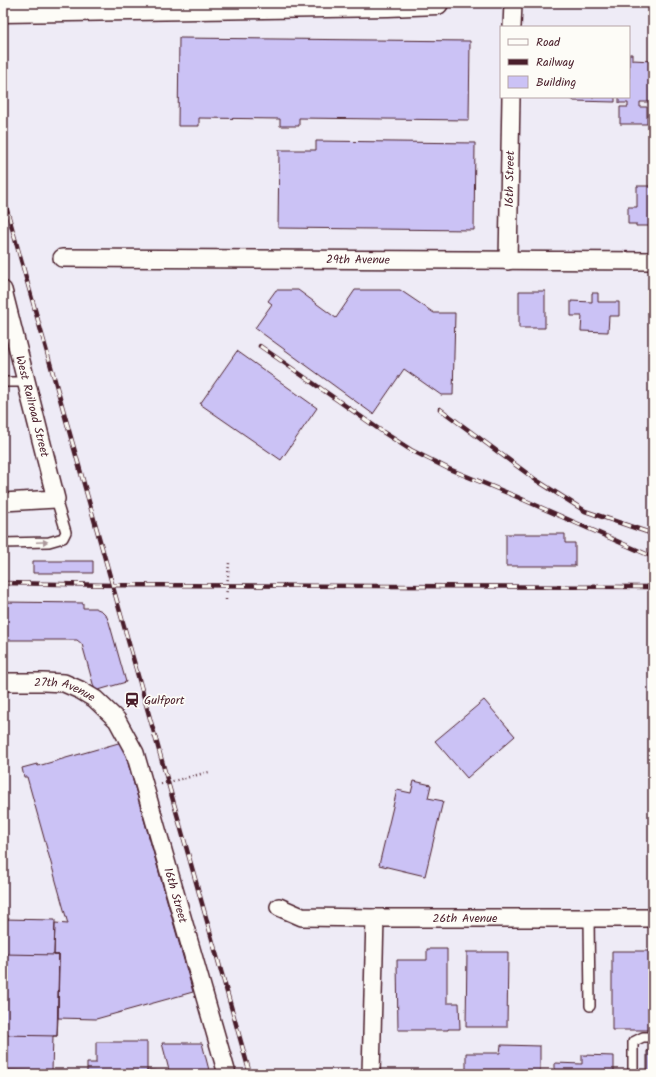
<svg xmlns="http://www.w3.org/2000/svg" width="656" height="1077" font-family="Kalam,sans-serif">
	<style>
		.building { fill: #cbc2f5; stroke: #4a1f2b }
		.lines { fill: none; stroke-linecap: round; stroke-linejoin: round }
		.service-casing { stroke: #4a1f2b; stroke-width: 12 }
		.minor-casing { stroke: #4a1f2b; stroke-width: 20 }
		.secondary-casing { stroke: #4a1f2b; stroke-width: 25 }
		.path { stroke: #4a1f2b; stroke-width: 2.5; stroke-dasharray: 1 3; stroke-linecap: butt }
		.service { stroke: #fdfcf7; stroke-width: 9 }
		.minor { stroke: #fdfcf7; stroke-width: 17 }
		.secondary { stroke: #fdfcf7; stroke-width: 22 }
		.rail-casing { stroke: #4a1f2b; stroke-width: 4.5 }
		.rail { stroke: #fdfcf7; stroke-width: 3; stroke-dasharray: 9; stroke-linecap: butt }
		.oneway { fill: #ac999b }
		.labels { text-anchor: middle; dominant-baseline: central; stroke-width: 3.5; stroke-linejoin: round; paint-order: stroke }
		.street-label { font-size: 12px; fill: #4a1f2b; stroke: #fdfcf7 }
		.poi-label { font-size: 12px; fill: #4a1f2b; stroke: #fdfcf7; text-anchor: start }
	</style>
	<rect width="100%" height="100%" fill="#eeebf6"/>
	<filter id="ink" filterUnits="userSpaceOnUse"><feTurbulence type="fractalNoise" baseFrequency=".025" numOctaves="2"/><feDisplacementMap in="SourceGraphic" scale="8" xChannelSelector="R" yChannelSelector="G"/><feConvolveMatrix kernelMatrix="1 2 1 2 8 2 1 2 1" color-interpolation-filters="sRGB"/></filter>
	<g filter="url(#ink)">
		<path class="building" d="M179 38 470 41 469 120 299 118V126H280V119L199 118V126H178Z
			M629 54H632V60L653 61V102H640V107H647V124H620V107H628V103H619V97H629Z
			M569 97H615V102L574 101Z
			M316 141 475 143 474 230 278 228 279 150H316Z
			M637 186H653V226H636V224H628V207H637Z
			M276 290H298L336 318 355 290H400L434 313H455L453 395H441L404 369 373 414 255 328 272 304 268 301Z
			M519 291H545V328H519Z
			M592 293H598V302H619V316H609L608 332 581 331 582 316H571V301L592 302Z
			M237 351 317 408 281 460 200 404Z
			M649 437H653V481H649Z
			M506 534H565V543H575V566H506Z
			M33 561H93V573H33Z
			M3 602 83 603V608H95L102 611 106 615 109 622 126 682 95 691 82 644 77 640H3Z
			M484 700 515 736 467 778 435 741Z
			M122 742 193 992 96 1019 58 1018 59 955H54L55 923 68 924 27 777H24L22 768 37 764 38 766Z
			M414 781 431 785 428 798 443 801 425 876 379 865 397 790 411 793Z
			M3 919 55 920 54 955H59L58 1018 57 1036H53L52 1071 3 1070Z
			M427 949H447V1003H459L460 1029H448V1030H398L397 960H427Z
			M612 951H653V1030H612Z
			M467 952H508L507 1027H466Z
			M3 954 59 955 57 1036 3 1035Z
			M96 1042H147V1074H87V1063H96Z
			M162 1043H202L210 1074H170Z
			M501 1045 540 1046V1074H466V1053H500Z
			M647 1051H653V1074H647Z
			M582 1055 614 1056V1074H555V1063L582 1064Z
			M147 1070 169 1071 170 1074H147Z"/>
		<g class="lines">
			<g class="service-casing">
				<path id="service" d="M3 382H27
					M3 543 49 542 63 538 66 532 56 499
					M589 918 590 1006
					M633 1074V1042L643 1037H653"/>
			</g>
			<g class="minor-casing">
				<g id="minor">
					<path d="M512 27 513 3"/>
					<path id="s1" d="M62 258 653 261"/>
					<path id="s2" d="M508 261 511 97"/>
					<path id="s3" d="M3 290 56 499 3 502"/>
					<path id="s4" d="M3 682H43L64 683 80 690 95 699 117 720 135 753 227 1074"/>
					<path id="s5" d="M279 907 302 917 375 918H653"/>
					<path d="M371 1074 375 918"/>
				</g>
			</g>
			<g class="secondary-casing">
				<path id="secondary" d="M3 11 388 5 437 3"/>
			</g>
			<path class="path" d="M226 600 229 563
				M161 784 209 772"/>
			<use href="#service" class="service"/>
			<use href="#minor" class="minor"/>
			<use href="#secondary" class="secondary"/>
			<g class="rail-casing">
				<path id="rail" d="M3 196 250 1074
					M260 346 383 432 411 450 449 469 515 496 653 557
					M440 409 536 480 585 511 653 534
					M3 583 113 585 653 587"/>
			</g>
			<use href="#rail" class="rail"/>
		</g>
		<defs><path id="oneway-solid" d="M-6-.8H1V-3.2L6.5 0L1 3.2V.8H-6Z"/></defs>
		<use class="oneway" href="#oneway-solid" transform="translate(42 542) rotate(-2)"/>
	</g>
	<defs>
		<g id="station-bare" transform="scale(1.2)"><path d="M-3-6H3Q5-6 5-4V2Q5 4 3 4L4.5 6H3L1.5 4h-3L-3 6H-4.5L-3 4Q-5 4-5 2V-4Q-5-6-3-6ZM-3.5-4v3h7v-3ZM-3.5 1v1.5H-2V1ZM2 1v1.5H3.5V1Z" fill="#4a1f2b" stroke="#fdfcf7" stroke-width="2.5" paint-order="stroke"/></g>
	</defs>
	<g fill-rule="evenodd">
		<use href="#station-bare" x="132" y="700"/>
	</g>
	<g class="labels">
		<g class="street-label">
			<text stroke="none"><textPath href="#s2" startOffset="82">16th Street</textPath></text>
			<text stroke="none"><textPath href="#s1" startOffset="296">29th Avenue</textPath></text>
			<text stroke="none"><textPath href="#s3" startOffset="120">West Railroad Street</textPath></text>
			<text stroke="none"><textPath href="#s4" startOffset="63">27th Avenue</textPath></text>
			<text stroke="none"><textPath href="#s4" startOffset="312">16th Street</textPath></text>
			<text stroke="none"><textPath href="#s5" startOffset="188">26th Avenue</textPath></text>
		</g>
		<g class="poi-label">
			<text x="144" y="700">Gulfport</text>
		</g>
	</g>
	<rect width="656" height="1077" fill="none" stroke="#fdfcf7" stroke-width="16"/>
	<rect x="8" y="8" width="640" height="1061" fill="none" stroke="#4a1f2b" stroke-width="1.5" filter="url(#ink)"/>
	<rect x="500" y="26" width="130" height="72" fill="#fdfcf7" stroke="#b5a4a5"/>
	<rect x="508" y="39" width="20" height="6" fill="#fdfcf7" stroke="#b5a4a5"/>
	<text x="536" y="46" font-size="12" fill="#4a1f2b">Road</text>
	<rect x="508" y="59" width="20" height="6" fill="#4a1f2b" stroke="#b5a4a5"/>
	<text x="536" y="66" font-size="12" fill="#4a1f2b">Railway</text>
	<rect x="508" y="76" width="20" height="12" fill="#cbc2f5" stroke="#b5a4a5"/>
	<text x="536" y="86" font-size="12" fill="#4a1f2b">Building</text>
</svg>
